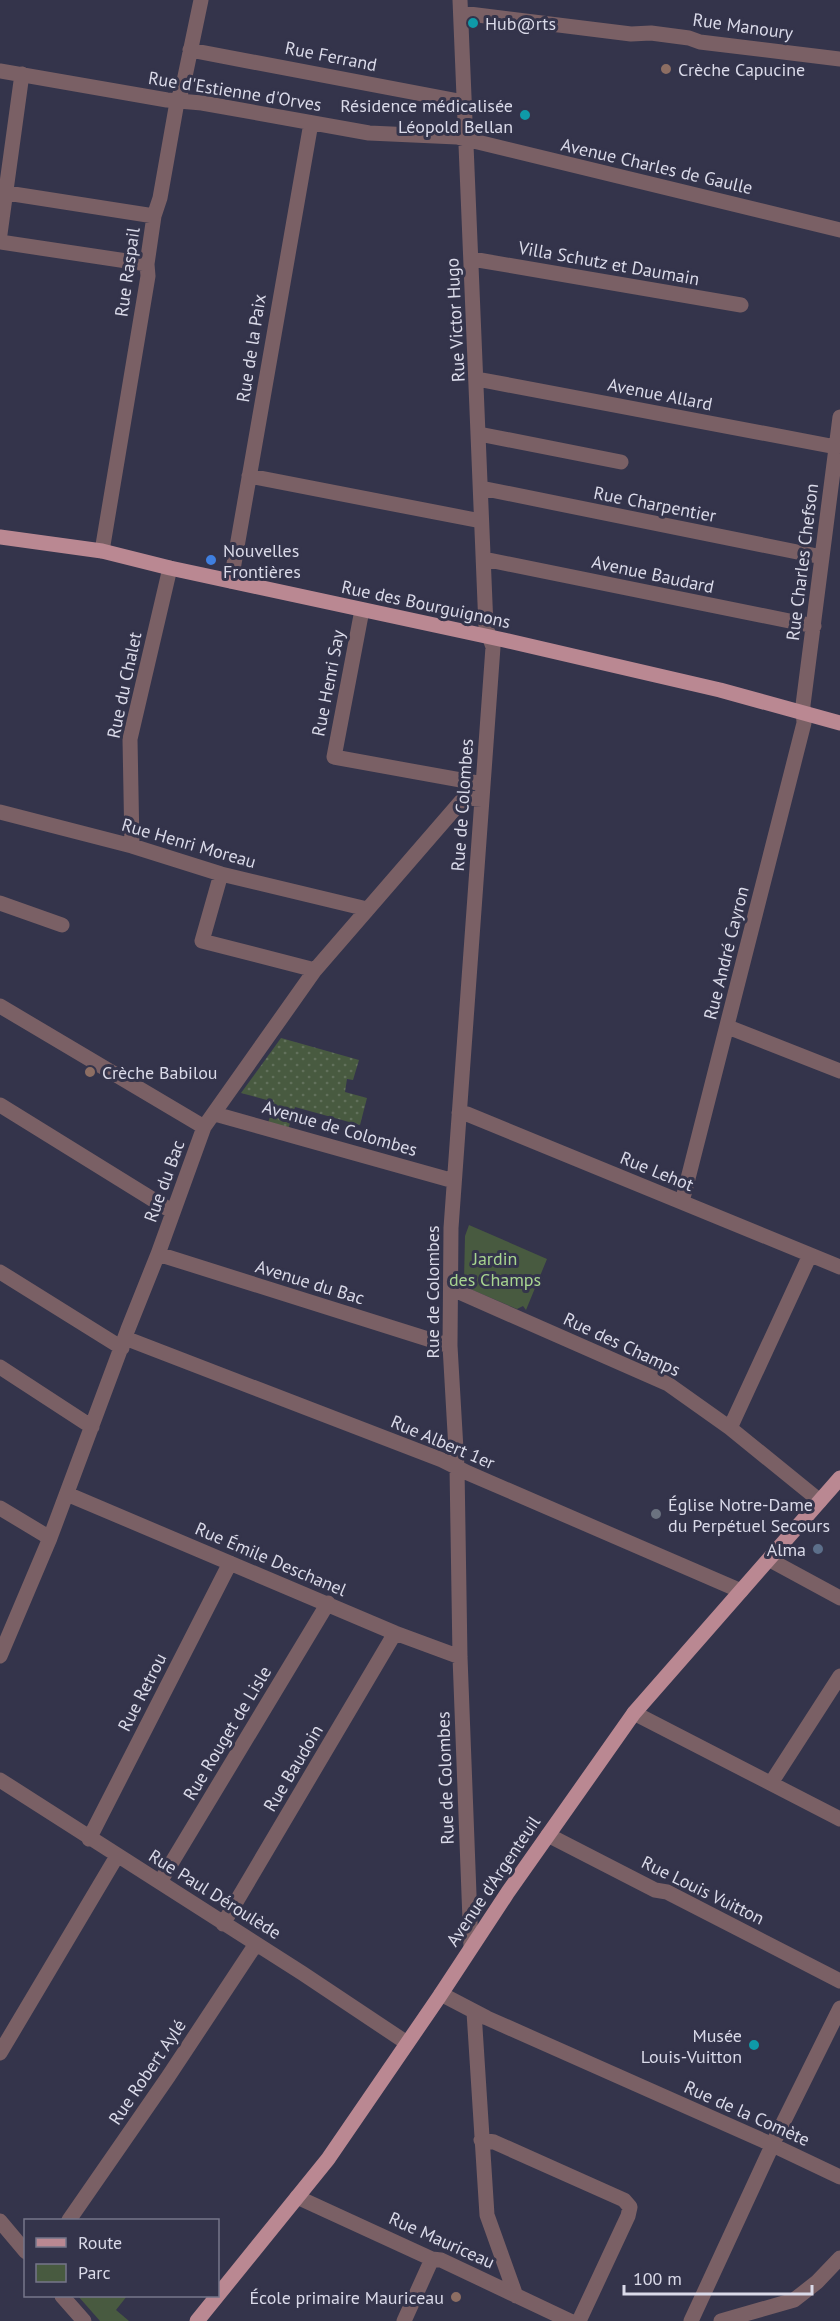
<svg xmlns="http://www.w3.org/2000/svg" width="840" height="2321" font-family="'PT Sans',sans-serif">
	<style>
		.green { fill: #485a40 }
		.garden { fill: url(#garden-dots) }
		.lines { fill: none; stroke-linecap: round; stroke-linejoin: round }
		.minor { stroke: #7a6065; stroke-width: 15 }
		.major { stroke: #ba8892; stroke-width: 15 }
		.culture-dot { fill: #0f9aa8; stroke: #34344b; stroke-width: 2 }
		.education-dot { fill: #8d6e63; stroke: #34344b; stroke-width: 2 }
		.shop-dot { fill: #3f7fe0; stroke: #34344b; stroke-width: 2 }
		.worship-dot { fill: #6b7280; stroke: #34344b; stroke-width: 2 }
		.service-dot { fill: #5c6f8a; stroke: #34344b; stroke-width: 2 }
		.labels { text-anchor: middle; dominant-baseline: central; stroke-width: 6; stroke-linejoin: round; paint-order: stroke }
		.poi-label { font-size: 18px; fill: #dadae9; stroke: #34344b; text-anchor: start }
		.street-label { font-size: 18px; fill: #dadae9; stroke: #34344b }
		.park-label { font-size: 18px; fill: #a8d590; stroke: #34344b }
	</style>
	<defs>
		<pattern id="garden-dots" width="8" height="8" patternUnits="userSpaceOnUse" patternTransform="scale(1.5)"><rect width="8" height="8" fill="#485a40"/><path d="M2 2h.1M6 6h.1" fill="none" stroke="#62715c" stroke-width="1.8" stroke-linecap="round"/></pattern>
	</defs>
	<rect width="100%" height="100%" fill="#34344b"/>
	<path class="green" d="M469 1225 547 1259 526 1310 523 1306 517 1309 470 1289 468 1283 464 1281 465 1236Z
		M78 2296H127L116 2310 129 2321H100Z"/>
	<path class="garden" d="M281 1038 359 1060 353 1080 347 1079 345 1092 367 1098 360 1125 295 1107 287 1133 267 1127 274 1102 241 1093Z"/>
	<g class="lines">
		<path class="minor" d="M460 0 486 627 493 647 451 1228 450 1346 457 1467 460 1657 471 1947
			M461 13 631 34 651 33 689 38 700 42 840 59
			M190 50 464 102
			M0 71 167 100 202 103 369 133 457 137 840 230
			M7 193 154 216
			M0 234 22 74
			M0 242 147 264
			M472 259 741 305
			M477 379 836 447
			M479 434 621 462
			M249 476 481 521
			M481 488 822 557
			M102 551 148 276 147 264 154 216 160 198 177 102 183 86 201 0
			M484 559 814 626
			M231 581 311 123
			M362 610 334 757 483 784
			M0 812 132 846 221 874 367 909
			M132 846 130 739 170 568
			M221 874 202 941 315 970
			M0 903 62 925
			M0 1006 204 1127
			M728 1027 840 1071
			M0 1105 173 1212
			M459 1113 467 1114 840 1267
			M215 1114 454 1181
			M682 1202 804 723 803 705 840 417
			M158 1254 450 1346
			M0 1272 122 1348
			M452 1289 668 1384 730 1428 820 1501
			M125 1338 442 1460 468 1473 741 1591
			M0 1367 92 1427
			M730 1428 810 1255
			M67 1494 395 1633 460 1657
			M0 1508 50 1538
			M770 1560 840 1598
			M0 1656 50 1538 128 1329 158 1254 204 1127 315 970 464 798 482 799
			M634 1713 840 1819
			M0 1780 302 1973 407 2043
			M771 1783 840 1676
			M548 1835 655 1890 667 1892 840 1981
			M89 1839 230 1563
			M160 1882 328 1603
			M223 1924 395 1633
			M441 1994 487 2018 764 2141 840 2177
			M474 2012 487 2215 516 2296
			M0 2053 117 1856
			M481 2140 494 2142 624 2200 630 2207 628 2216 579 2321
			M297 2197 432 2259 441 2260 570 2321
			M69 2220 168 2077 256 1944
			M0 2221 26 2252
			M62 2296 84 2321
			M404 2321 432 2259
			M691 2321 777 2135 840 2008
			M721 2321 794 2300 817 2282 840 2258"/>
		<path class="major" d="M0 537 102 551 170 568 504 640 720 690 840 723
			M197 2321 328 2159 439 1997 508 1892 634 1713 840 1478"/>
	</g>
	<g class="culture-dot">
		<circle cx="473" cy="23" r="6"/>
		<circle cx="525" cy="115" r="6"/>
		<circle cx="754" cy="2045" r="6"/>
	</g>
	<g class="education-dot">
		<circle cx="666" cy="69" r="6"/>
		<circle cx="90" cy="1072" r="6"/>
		<circle cx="456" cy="2297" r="6"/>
	</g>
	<circle class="shop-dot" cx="211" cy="560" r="6"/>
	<circle class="worship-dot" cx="656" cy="1514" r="6"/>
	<circle class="service-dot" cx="818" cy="1549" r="6"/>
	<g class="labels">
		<g class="poi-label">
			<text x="485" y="23">Hub@rts</text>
			<text x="678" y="69">Crèche Capucine</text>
			<text x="513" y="105" text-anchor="end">Résidence médicalisée<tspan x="513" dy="21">Léopold Bellan</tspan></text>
			<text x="223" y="550">Nouvelles<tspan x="223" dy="21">Frontières</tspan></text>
			<text x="102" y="1072">Crèche Babilou</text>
			<text x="668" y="1504">Église Notre-Dame<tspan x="668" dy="21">du Perpétuel Secours</tspan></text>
			<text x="806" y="1549" text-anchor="end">Alma</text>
			<text x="742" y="2035" text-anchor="end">Musée<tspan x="742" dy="21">Louis-Vuitton</tspan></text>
			<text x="444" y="2297" text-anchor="end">École primaire Mauriceau</text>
		</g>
		<g class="street-label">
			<text transform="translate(743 26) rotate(8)">Rue Manoury</text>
			<text transform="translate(331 56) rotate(11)">Rue Ferrand</text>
			<text transform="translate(235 91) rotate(9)">Rue d'Estienne d'Orves</text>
			<text transform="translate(657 166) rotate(13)">Avenue Charles de Gaulle</text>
			<text transform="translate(609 263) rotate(10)">Villa Schutz et Daumain</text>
			<text transform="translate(127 272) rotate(-82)">Rue Raspail</text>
			<text transform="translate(455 320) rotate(-93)">Rue Victor Hugo</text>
			<text transform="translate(251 348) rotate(-81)">Rue de la Paix</text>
			<text transform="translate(660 394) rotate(11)">Avenue Allard</text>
			<text transform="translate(655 504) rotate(11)">Rue Charpentier</text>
			<text transform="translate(802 562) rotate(-83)">Rue Charles Chefson</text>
			<text transform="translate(653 574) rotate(12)">Avenue Baudard</text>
			<text transform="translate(426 604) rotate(12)">Rue des Bourguignons</text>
			<text transform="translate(328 683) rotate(-79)">Rue Henri Say</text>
			<text transform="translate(124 685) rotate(-78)">Rue du Chalet</text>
			<text transform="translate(462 805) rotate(-86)">Rue de Colombes</text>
			<text transform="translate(189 843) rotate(16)">Rue Henri Moreau</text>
			<text transform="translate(726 953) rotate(-76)">Rue André Cayron</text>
			<text transform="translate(340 1128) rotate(16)">Avenue de Colombes</text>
			<text transform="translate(657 1171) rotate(22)">Rue Lehot</text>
			<text transform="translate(164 1181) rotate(-70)">Rue du Bac</text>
			<text transform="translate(310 1282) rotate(17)">Avenue du Bac</text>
			<text transform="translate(432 1292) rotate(-90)">Rue de Colombes</text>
			<text transform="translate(622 1344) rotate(25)">Rue des Champs</text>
			<text transform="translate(443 1442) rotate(23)">Rue Albert 1er</text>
			<text transform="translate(271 1559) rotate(23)">Rue Émile Deschanel</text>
			<text transform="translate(142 1692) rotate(-63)">Rue Retrou</text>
			<text transform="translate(227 1733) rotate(-59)">Rue Rouget de Lisle</text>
			<text transform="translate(293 1768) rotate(-59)">Rue Baudoin</text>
			<text transform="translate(445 1778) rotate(-92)">Rue de Colombes</text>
			<text transform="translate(493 1881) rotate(-56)">Avenue d'Argenteuil</text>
			<text transform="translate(703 1890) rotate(26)">Rue Louis Vuitton</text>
			<text transform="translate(215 1894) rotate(32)">Rue Paul Déroulède</text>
			<text transform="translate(147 2072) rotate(-56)">Rue Robert Aylé</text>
			<text transform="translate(747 2113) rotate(24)">Rue de la Comète</text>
			<text transform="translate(442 2240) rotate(24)">Rue Mauriceau</text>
		</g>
		<g class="park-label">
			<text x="495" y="1258">Jardin<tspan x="495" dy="21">des Champs</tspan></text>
		</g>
	</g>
	<rect x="24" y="2219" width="195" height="78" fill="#34344b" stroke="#76768a" stroke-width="1.5"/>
	<rect x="36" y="2238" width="30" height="9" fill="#ba8892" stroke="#76768a" stroke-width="1.5"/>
	<text x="78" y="2249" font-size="18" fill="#dadae9">Route</text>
	<rect x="36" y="2264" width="30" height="18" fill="#485a40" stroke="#76768a" stroke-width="1.5"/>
	<text x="78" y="2279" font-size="18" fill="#dadae9">Parc</text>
	<path d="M624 2285v9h188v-9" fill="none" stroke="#dadae9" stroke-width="3"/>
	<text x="633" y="2285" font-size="18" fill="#dadae9" stroke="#34344b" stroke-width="4.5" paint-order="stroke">100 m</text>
</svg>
